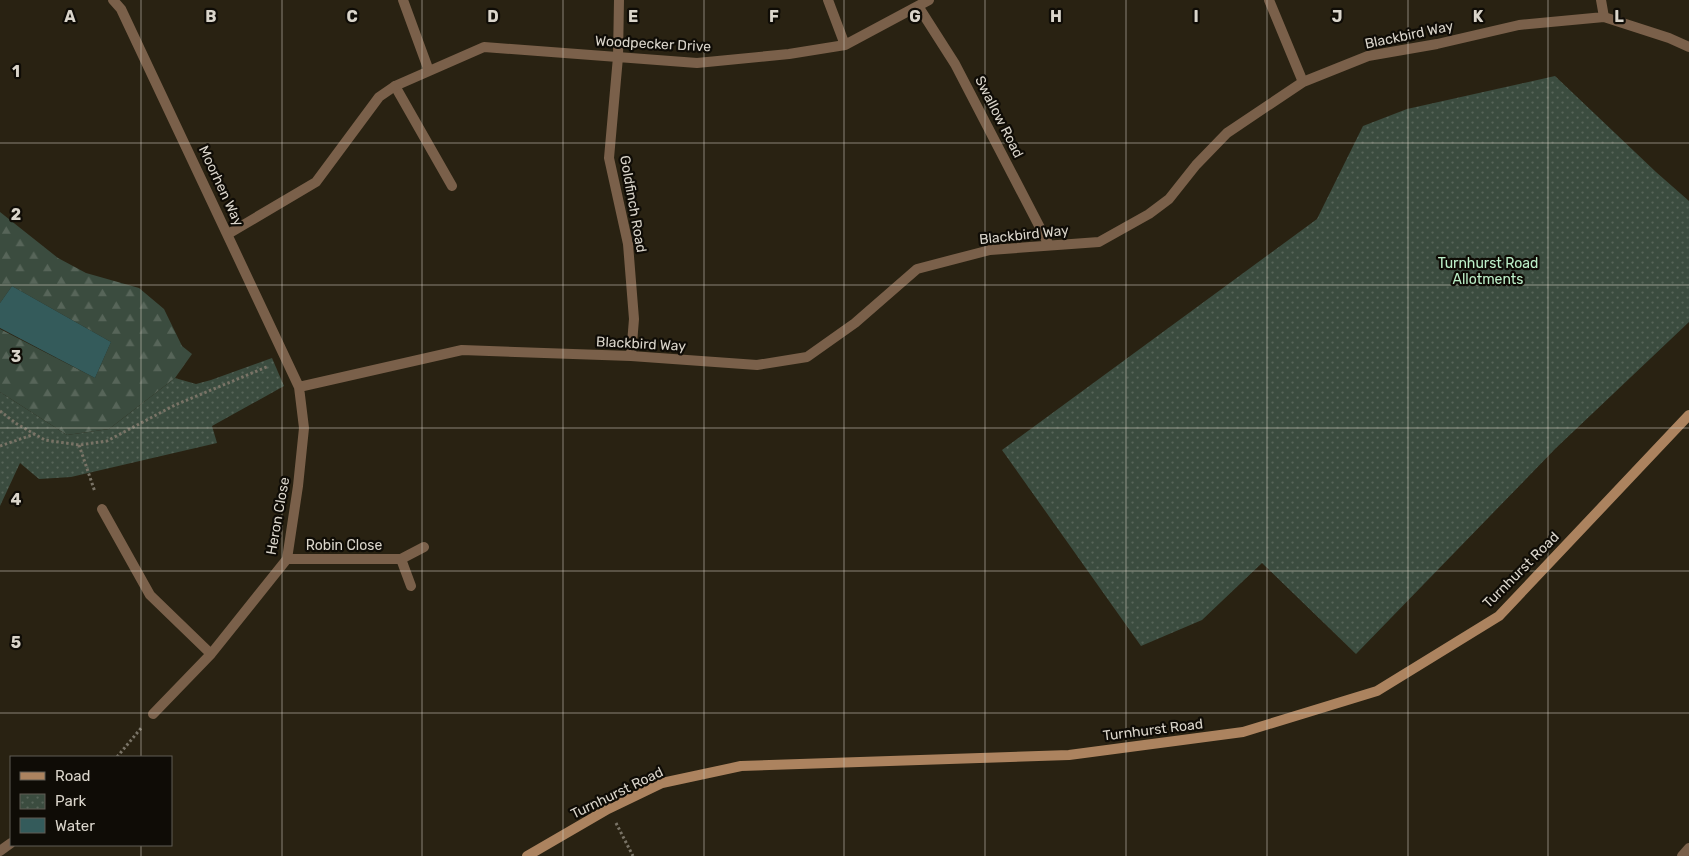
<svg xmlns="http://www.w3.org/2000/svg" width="1689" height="856" font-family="Rubik,sans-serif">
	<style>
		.forest { fill: url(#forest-firs) }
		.park { fill: url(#park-dots) }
		.water { fill: #345b5b }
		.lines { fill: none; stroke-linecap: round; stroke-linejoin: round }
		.path { stroke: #797366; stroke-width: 3; stroke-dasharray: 2.5 2.5; stroke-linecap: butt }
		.lane { stroke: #7a604a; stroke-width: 10 }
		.street { stroke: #7a604a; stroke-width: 10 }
		.secondary { stroke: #ac835f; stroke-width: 10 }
		.grid { fill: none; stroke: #dad5cb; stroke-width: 1; stroke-opacity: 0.55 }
		.labels { text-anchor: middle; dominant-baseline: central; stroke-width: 4.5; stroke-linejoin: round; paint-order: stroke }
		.street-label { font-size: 14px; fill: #dad5cb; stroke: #0f0c06 }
		.park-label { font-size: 14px; fill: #bcefc8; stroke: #0f0c06 }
		.grid-label { font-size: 16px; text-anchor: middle; font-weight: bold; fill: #dad5cb; stroke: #0f0c06; stroke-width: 4.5; stroke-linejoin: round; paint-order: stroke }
	</style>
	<defs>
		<pattern id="forest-firs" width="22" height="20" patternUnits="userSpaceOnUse" patternTransform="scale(1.25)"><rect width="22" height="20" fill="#3b4c3f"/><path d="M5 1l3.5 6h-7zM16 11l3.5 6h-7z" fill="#576559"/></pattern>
		<pattern id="park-dots" width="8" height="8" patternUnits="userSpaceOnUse" patternTransform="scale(1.25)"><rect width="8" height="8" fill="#3b4c3f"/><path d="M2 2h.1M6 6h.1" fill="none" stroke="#576559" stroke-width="1.8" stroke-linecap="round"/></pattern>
	</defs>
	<rect width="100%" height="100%" fill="#292212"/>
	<path class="forest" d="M0 212 58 258 86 273 139 288 164 309 182 346 192 354 175 378 109 429 67 435 0 392V329L95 378 111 342 12 286 0 303Z"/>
	<path class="park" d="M1555 76 1656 172 1689 201V322L1556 448 1356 654 1262 563 1202 620 1141 646 1002 450 1317 219 1363 126 1407 109Z
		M272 358 284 386 212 426 217 443 71 477 39 479 20 463 0 506V392L67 435 109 429 175 378 196 384 211 380Z"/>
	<path class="water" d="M12 286 111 342 95 378 0 328V303Z"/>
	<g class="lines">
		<path class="path" d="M0 411 17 424 45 440 79 445 107 441 175 405 269 366
			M79 445 95 492
			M0 446 35 434
			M117 757 142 727
			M616 823 633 856"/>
		<path class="lane" d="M618 57 619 0
			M395 86 452 186"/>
		<path class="street" d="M113 0 121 9 299 387 304 428 298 486 287 559 211 654 153 714
			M403 0 429 71
			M828 0 845 45
			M1269 0 1303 82
			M1601 0 1604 17
			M918 6 955 64 1049 245
			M618 57 609 158 628 244 634 319 631 356
			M228 234 316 182 379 97 395 86 484 47 697 63 789 54 845 45 929 0
			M299 387 462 350 631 356 757 365 807 357 855 323 917 269 990 250 1099 242 1149 214 1169 199 1196 165 1227 133 1303 82 1368 56 1437 44 1519 25 1604 17 1669 38 1689 47
			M102 509 150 595 211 654
			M287 559H401L424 547
			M401 559 411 586
			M0 851 11 843
			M1682 856 1689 848"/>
		<path class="secondary" d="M527 856 608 809 662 783 741 766 1069 755 1243 732 1377 691 1499 616 1689 415"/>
	</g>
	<path class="grid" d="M141 0V757M282 0V856M422 0V856M563 0V856M704 0V856M844 0V856M985 0V856M1126 0V856M1267 0V856M1408 0V856M1548 0V856M0 143H1689M0 285H1689M0 428H1689M0 571H1689M0 713H1689M141 845V856"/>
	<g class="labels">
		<g class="street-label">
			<text transform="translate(1409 35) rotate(-12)">Blackbird Way</text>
			<text transform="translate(653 44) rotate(3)">Woodpecker Drive</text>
			<text transform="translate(999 117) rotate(63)">Swallow Road</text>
			<text transform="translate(221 186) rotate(65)">Moorhen Way</text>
			<text transform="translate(633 204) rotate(80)">Goldfinch Road</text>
			<text transform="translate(1024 235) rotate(-6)">Blackbird Way</text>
			<text transform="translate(641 344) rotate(3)">Blackbird Way</text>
			<text transform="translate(278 516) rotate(-80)">Heron Close</text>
			<text x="344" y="545">Robin Close</text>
			<text transform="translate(1521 570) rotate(-45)">Turnhurst Road</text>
			<text transform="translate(1153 730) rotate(-7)">Turnhurst Road</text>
			<text transform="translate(617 793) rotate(-26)">Turnhurst Road</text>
		</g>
		<g class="park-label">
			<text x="1488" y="263">Turnhurst Road<tspan x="1488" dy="16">Allotments</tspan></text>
		</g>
	</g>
	<g class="grid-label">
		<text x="70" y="22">A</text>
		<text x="211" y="22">B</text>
		<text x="352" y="22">C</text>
		<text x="493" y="22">D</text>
		<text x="633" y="22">E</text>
		<text x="774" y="22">F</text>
		<text x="915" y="22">G</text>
		<text x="1056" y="22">H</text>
		<text x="1196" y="22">I</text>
		<text x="1337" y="22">J</text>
		<text x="1478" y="22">K</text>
		<text x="1619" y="22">L</text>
		<text x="16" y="77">1</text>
		<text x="16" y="220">2</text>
		<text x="16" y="362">3</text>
		<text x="16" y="505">4</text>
		<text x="16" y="648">5</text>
	</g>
	<rect x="10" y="756" width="162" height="90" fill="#0f0c06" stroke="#605c55"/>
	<rect x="20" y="772" width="25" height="8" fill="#ac835f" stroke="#605c55"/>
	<text x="55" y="781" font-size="15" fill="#dad5cb">Road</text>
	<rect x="20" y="794" width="25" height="15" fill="url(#park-dots)" stroke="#605c55"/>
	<text x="55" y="806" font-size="15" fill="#dad5cb">Park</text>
	<rect x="20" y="818" width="25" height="15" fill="#345b5b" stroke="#605c55"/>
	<text x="55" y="831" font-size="15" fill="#dad5cb">Water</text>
</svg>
